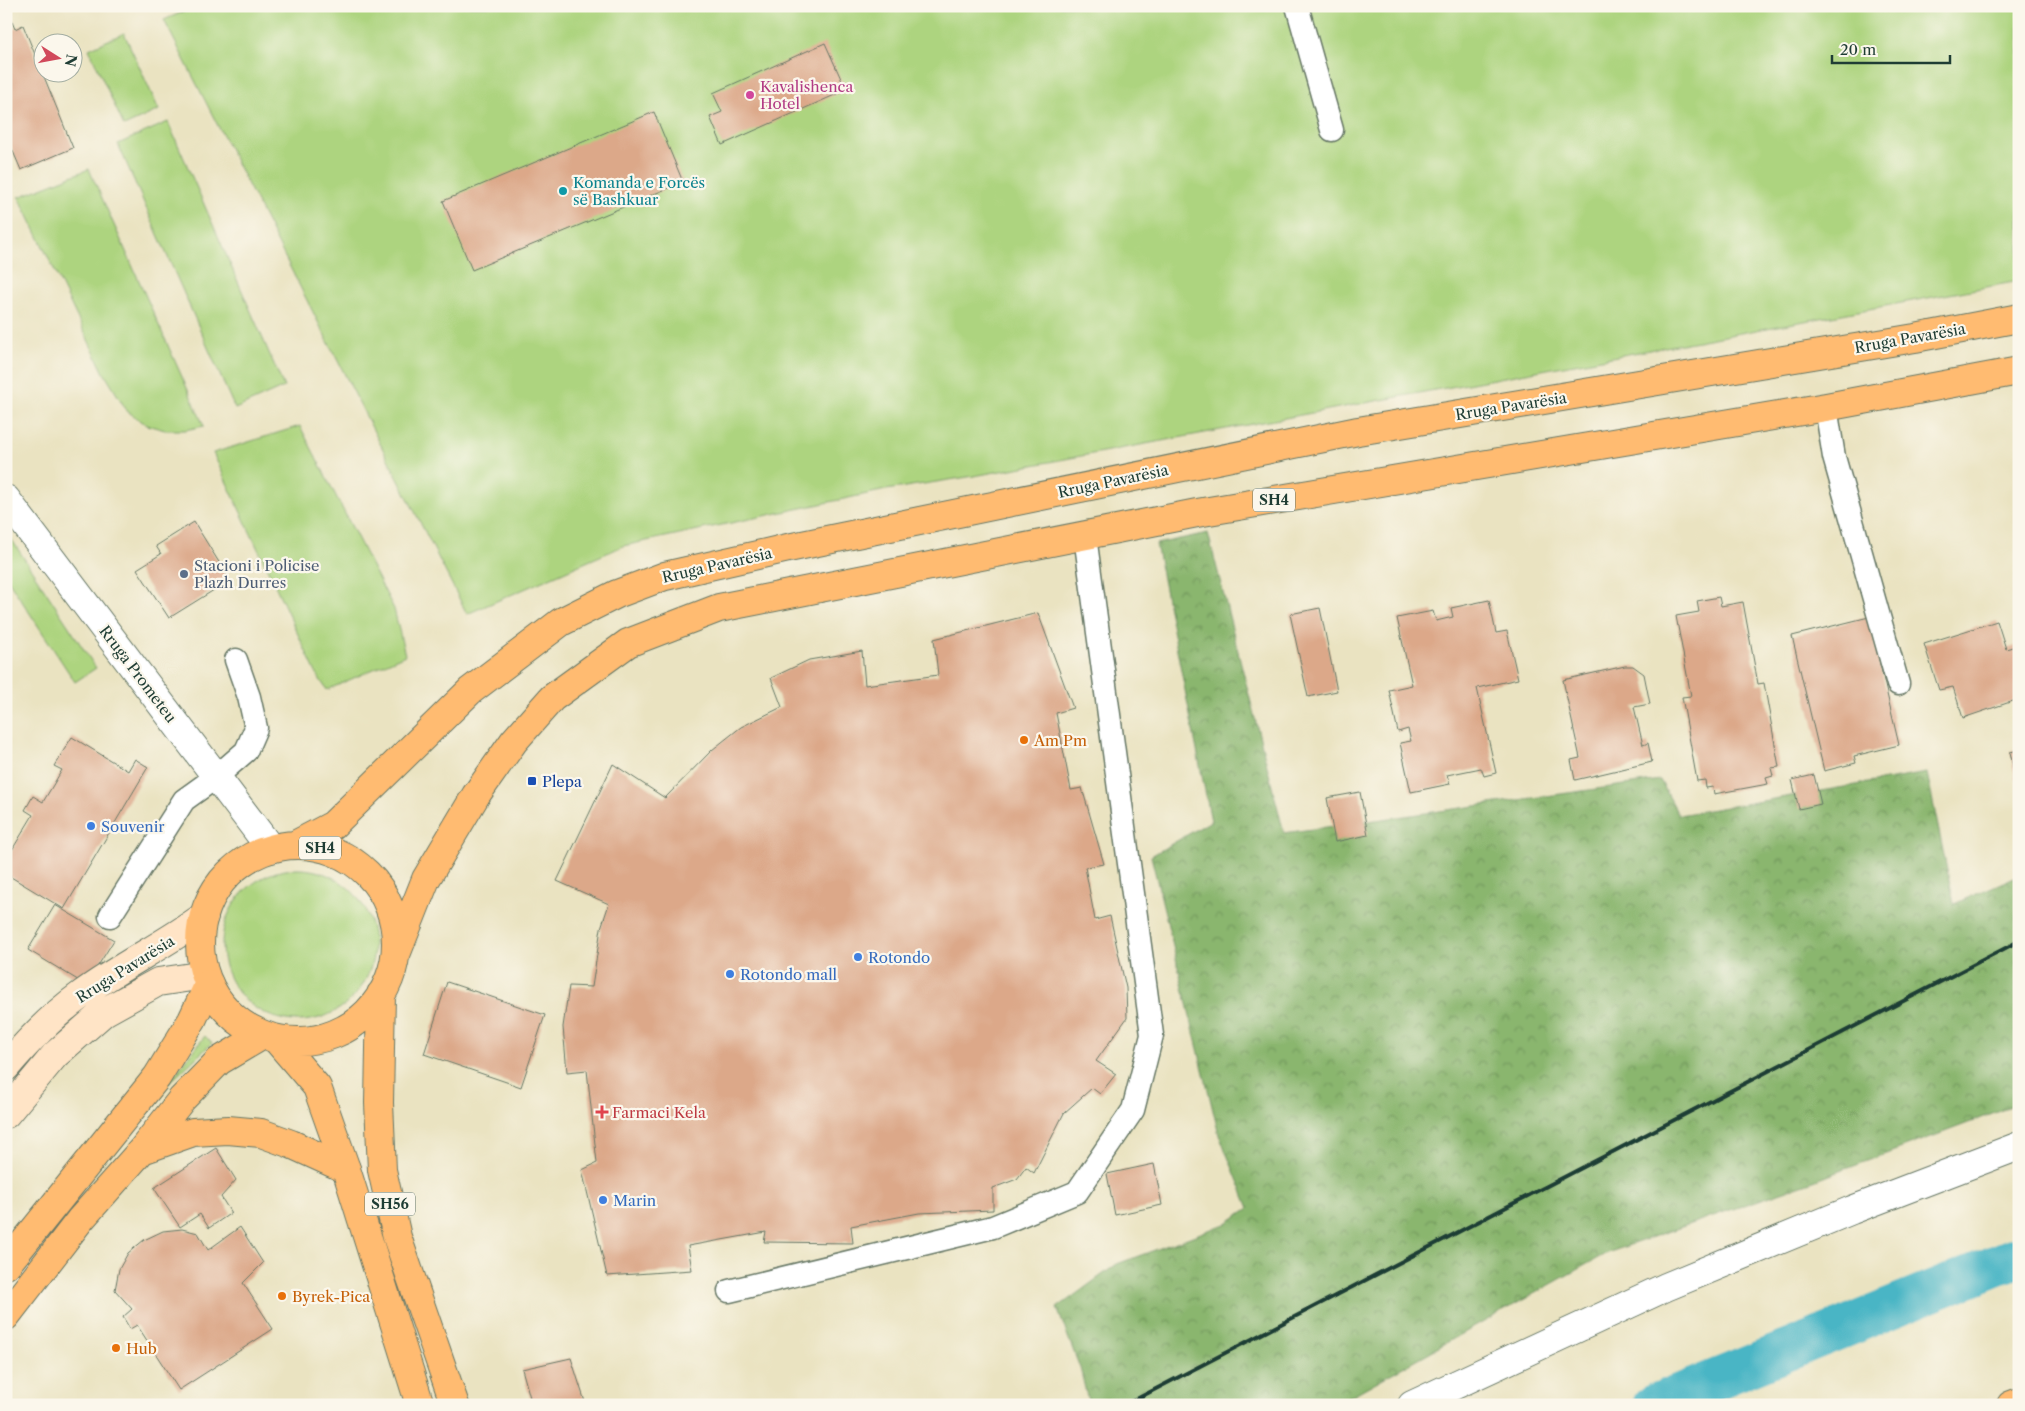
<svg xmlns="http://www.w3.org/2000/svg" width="2025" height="1411" font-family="'Libre Caslon Text',serif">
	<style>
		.green { fill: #add47f; stroke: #66885a }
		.forest { fill: url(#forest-crowns); stroke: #547a51 }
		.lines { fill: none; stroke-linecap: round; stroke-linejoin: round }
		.canal { stroke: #49b5c5; stroke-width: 41 }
		.building { fill: #dca889 }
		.service-casing { stroke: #667765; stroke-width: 25 }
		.minor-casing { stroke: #667765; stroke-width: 30 }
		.tertiary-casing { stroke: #667765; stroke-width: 30 }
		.secondary-casing { stroke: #667765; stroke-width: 30 }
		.primary-casing { stroke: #667765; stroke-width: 30 }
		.trunk-casing { stroke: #667765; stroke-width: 30 }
		.service { stroke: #fff; stroke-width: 22 }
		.minor { stroke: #fff; stroke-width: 28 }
		.tertiary { stroke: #fff; stroke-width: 28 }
		.secondary { stroke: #ffe4c6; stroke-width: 28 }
		.primary { stroke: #ffbb71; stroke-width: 28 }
		.trunk { stroke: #ffbb71; stroke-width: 28 }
		.rail { stroke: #1f3d34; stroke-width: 4 }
		.hotel-dot { fill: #d1479c; stroke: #fbf7ec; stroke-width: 2 }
		.culture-dot { fill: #0f9aa8; stroke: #fbf7ec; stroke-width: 2 }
		.service-dot { fill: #5c6f8a; stroke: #fbf7ec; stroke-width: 2 }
		.food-dot { fill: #e8710a; stroke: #fbf7ec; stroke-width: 2 }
		.transit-dot { fill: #1a4fb4; stroke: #fbf7ec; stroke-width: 2 }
		.shop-dot { fill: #3f7fe0; stroke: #fbf7ec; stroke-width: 2 }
		.health-dot { fill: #e0444e; stroke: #fbf7ec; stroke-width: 2 }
		.labels { text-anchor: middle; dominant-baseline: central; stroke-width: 4.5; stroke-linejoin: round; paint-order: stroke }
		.shield { fill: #fbf7ec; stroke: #61756b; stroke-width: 1 }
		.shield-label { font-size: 14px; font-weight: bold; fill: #1f3d34 }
		.hotel-label { font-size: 15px; fill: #b23c85; stroke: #fbf7ec; text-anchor: start }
		.culture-label { font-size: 15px; fill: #0d838f; stroke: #fbf7ec; text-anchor: start }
		.street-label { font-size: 15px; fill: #1f3d34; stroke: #fbf7ec }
		.service-label { font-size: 15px; fill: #4e5e75; stroke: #fbf7ec; text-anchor: start }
		.food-label { font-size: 15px; fill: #c56008; stroke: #fbf7ec; text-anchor: start }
		.transit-label { font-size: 15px; fill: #164399; stroke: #fbf7ec; text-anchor: start }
		.shop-label { font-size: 15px; fill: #366cbe; stroke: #fbf7ec; text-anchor: start }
		.health-label { font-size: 15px; fill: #be3a42; stroke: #fbf7ec; text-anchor: start }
	</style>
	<defs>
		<pattern id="forest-crowns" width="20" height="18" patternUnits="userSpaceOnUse" patternTransform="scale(1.25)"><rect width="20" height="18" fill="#8ab66e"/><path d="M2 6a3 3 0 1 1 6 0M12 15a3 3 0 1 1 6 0" fill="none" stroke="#70955b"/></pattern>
	</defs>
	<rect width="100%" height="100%" fill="#fbf7ec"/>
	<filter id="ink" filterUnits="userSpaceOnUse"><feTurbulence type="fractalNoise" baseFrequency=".02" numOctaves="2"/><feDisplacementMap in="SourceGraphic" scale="10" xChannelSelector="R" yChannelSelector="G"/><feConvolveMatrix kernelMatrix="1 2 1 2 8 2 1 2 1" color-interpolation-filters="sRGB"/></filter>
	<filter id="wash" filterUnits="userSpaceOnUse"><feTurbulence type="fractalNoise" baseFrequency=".0096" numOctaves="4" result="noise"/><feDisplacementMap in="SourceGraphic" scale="20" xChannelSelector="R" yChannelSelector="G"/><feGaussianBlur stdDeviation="1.12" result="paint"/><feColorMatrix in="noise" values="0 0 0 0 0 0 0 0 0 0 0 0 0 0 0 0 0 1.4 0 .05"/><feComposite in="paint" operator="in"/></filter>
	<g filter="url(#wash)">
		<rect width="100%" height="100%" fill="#eae3c1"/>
		<path class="green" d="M197 6H2019V281L974 476 886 490 623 546 467 614 164 20Z
			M124 33 159 110 124 126 89 49Z
			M168 122 284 387 235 409 118 144Z
			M89 169 204 426 185 430H165L147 425 127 411 104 373 19 197Z
			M300 426 394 609 405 655 327 690 317 675 213 453Z
			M6 531 96 668 75 682 6 577Z
			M222 945a76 76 0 1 1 152 0a76 76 0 1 1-152 0Z
			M205 1036 212 1043 167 1085Z"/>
		<path class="forest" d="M1208 533 1284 833 1660 780 1679 815 1927 773 1954 904 2019 875V1104L1822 1178 1607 1253 1335 1405H1089L1080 1368 1057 1308 1117 1264 1225 1224 1249 1208 1219 1135 1151 856 1211 821 1156 544Z"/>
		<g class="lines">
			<path class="canal" d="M1653 1405 2019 1256"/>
		</g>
		<g id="blocks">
			<path class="building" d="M6 8 15 29 23 25 73 148 21 170 6 135Z
				M825 43 846 90 722 145 710 117 722 112 713 93Z
				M654 112 683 182 472 270 443 201Z
				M194 522 230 580 169 618 137 569 161 554 156 546Z
				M1719 597 1721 606 1743 602 1758 684 1764 683 1779 767 1771 768 1773 776 1766 778 1768 784 1714 794 1713 787 1706 788 1705 780 1697 781 1682 697 1691 696 1676 616 1699 612 1697 601Z
				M1489 600 1496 633 1507 631 1518 679 1477 688 1496 773 1484 776 1481 768 1447 775 1450 784 1411 792 1400 743 1411 741 1408 729 1398 732 1389 690 1412 685 1397 618 1433 611 1436 621 1453 617 1451 608Z
				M1320 608 1337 691 1308 697 1290 614Z
				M1038 613 1073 708 1056 713 1071 790 1082 788 1104 864 1085 867 1095 920 1110 916 1126 988 1127 1018 1096 1061 1116 1074 1100 1094 1092 1088 1064 1113 1034 1173 1026 1167 1017 1179 993 1188V1210L919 1213 851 1226 853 1243 764 1242 766 1232 688 1246 692 1270 607 1276 582 1170 597 1163 587 1070 567 1072 563 1027 569 986 592 987 601 928 609 904 557 881 613 764 665 798 712 750 741 727 782 707 771 678 809 660 862 651 865 685 938 675 934 639Z
				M1869 617 1899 745 1854 756 1856 763 1824 771 1792 636Z
				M1997 621 2006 649 2019 645V699L1963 718 1953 687 1939 690 1924 644Z
				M1625 666H1633L1644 674 1650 704 1634 707 1643 745 1648 743 1652 762 1575 780 1571 760 1580 758 1563 680Z
				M72 737 128 771 135 759 148 767 64 909 6 874V860L33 815 25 810 33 796 43 802 62 770 54 766Z
				M2019 750V779L2016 780 2010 752Z
				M1814 775 1821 804 1799 809 1792 780Z
				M1360 792 1368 835 1335 842 1327 798Z
				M55 905 114 940 86 985 28 950Z
				M447 982 545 1015 521 1087 424 1054Z
				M216 1148 236 1180 221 1197 231 1213 209 1228 200 1214 180 1227 154 1188Z
				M1154 1164 1162 1205 1115 1215 1107 1174Z
				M240 1227 263 1263 243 1283 273 1329 179 1390 137 1325 130 1329 123 1317 132 1309 115 1290 119 1269 128 1253 144 1240 163 1231 182 1229 198 1233 208 1250Z
				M571 1358 586 1405H532L522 1369Z"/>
		</g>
	</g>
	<g filter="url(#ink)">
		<use href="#blocks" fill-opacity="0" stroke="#667765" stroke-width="1"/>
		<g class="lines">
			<g class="service-casing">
				<path id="service" d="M1297 6 1332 130
					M1826 407 1834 457 1898 684
					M110 916 184 800 216 777 246 751 256 728 249 697 236 660
					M729 1291 993 1227 1077 1192 1133 1110 1152 1035 1085 536"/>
			</g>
			<g class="minor-casing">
				<path id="minor" d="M6 499 271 849"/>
			</g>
			<g class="tertiary-casing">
				<path id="tertiary" d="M1412 1405 1666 1287 1852 1210 2019 1146"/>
			</g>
			<g class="secondary-casing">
				<path id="secondary" d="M6 1067C28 1041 53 1015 81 995 120 966 165 945 204 916
					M6 1114 55 1055 104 1012 158 982 205 975"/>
			</g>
			<g class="primary-casing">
				<path id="primary" d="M295 845 333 825 470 691 561 622 617 594 665 576 788 548 1358 431 1915 338 2019 318
					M200 943a98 98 0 1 1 196 0a98 98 0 1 1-196 0Z
					M395 957 426 879 476 795 514 741 552 698 628 643 719 608 1197 513 1826 407 2019 371
					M381 994 379 1103 382 1170 397 1237 455 1405
					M276 1039 317 1087 346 1169 420 1405"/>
			</g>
			<g class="trunk-casing">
				<path id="trunk" d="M142 1150 193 1132 228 1130 261 1133 291 1144 346 1169
					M6 1265 157 1077 192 1020 209 984
					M6 1316 80 1220 142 1150 182 1099 219 1061 263 1035
					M2011 1405 2019 1402"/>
			</g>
			<use href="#service" class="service"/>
			<use href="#minor" class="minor"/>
			<use href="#tertiary" class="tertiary"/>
			<use href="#secondary" class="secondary"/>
			<use href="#primary" class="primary"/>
			<use href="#trunk" class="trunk"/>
			<path class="rail" d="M1125 1405 2019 941"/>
		</g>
	</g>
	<circle class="hotel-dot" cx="750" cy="95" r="5"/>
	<circle class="culture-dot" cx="563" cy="191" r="5"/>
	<circle class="service-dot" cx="184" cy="574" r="5"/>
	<g class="food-dot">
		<circle cx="1024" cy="740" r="5"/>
		<circle cx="282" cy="1296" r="5"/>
		<circle cx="116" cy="1348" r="5"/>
	</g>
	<rect class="transit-dot" x="527" y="776" width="10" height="10" rx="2.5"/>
	<g class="shop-dot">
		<circle cx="91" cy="826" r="5"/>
		<circle cx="858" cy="957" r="5"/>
		<circle cx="730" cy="974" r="5"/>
		<circle cx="603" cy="1200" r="5"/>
	</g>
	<path class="health-dot" d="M599.5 1104.5h5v5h5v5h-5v5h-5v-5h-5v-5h5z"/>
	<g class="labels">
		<g class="shield">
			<rect x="1253" y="488.5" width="42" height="23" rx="4"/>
			<rect x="299" y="836.5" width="42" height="23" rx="4"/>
			<rect x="365" y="1192.5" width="50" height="23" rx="4"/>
		</g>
		<g class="shield-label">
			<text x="1274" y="500">SH4</text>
			<text x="320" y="848">SH4</text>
			<text x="390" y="1204">SH56</text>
		</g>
		<g class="hotel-label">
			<text x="760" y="86">Kavalishenca<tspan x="760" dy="17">Hotel</tspan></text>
		</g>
		<g class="culture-label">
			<text x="573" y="182">Komanda e Forcës<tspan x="573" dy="17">së Bashkuar</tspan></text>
		</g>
		<g class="street-label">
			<text transform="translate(1910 338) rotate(-10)">Rruga Pavarësia</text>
			<text transform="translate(1511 406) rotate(-9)">Rruga Pavarësia</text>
			<text transform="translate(1113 481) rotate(-12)">Rruga Pavarësia</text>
			<text transform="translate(717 565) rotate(-13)">Rruga Pavarësia</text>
			<text transform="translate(138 674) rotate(53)">Rruga Prometeu</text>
			<text transform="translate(125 969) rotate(-32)">Rruga Pavarësia</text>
		</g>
		<g class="service-label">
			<text x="194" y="565">Stacioni i Policise<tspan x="194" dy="17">Plazh Durres</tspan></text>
		</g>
		<g class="food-label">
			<text x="1034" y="740">Am Pm</text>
			<text x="292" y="1296">Byrek-Pica</text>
			<text x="126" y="1348">Hub</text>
		</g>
		<g class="transit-label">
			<text x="542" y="781">Plepa</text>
		</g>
		<g class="shop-label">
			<text x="101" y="826">Souvenir</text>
			<text x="868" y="957">Rotondo</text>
			<text x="740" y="974">Rotondo mall</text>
			<text x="613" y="1200">Marin</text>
		</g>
		<g class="health-label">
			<text x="612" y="1112">Farmaci Kela</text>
		</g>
	</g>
	<rect width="2025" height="1411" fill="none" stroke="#fbf7ec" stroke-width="25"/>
	<g transform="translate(58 58) rotate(101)"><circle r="24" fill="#fbf7ec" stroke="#a3ada2"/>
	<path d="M0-4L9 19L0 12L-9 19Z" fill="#d1495b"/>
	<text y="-8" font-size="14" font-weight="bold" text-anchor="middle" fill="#1f3d34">N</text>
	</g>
	<path d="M1832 55v8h118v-8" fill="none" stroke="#1f3d34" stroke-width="2.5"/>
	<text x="1840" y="55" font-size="15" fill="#1f3d34" stroke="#fbf7ec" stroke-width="4" paint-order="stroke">20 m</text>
</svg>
